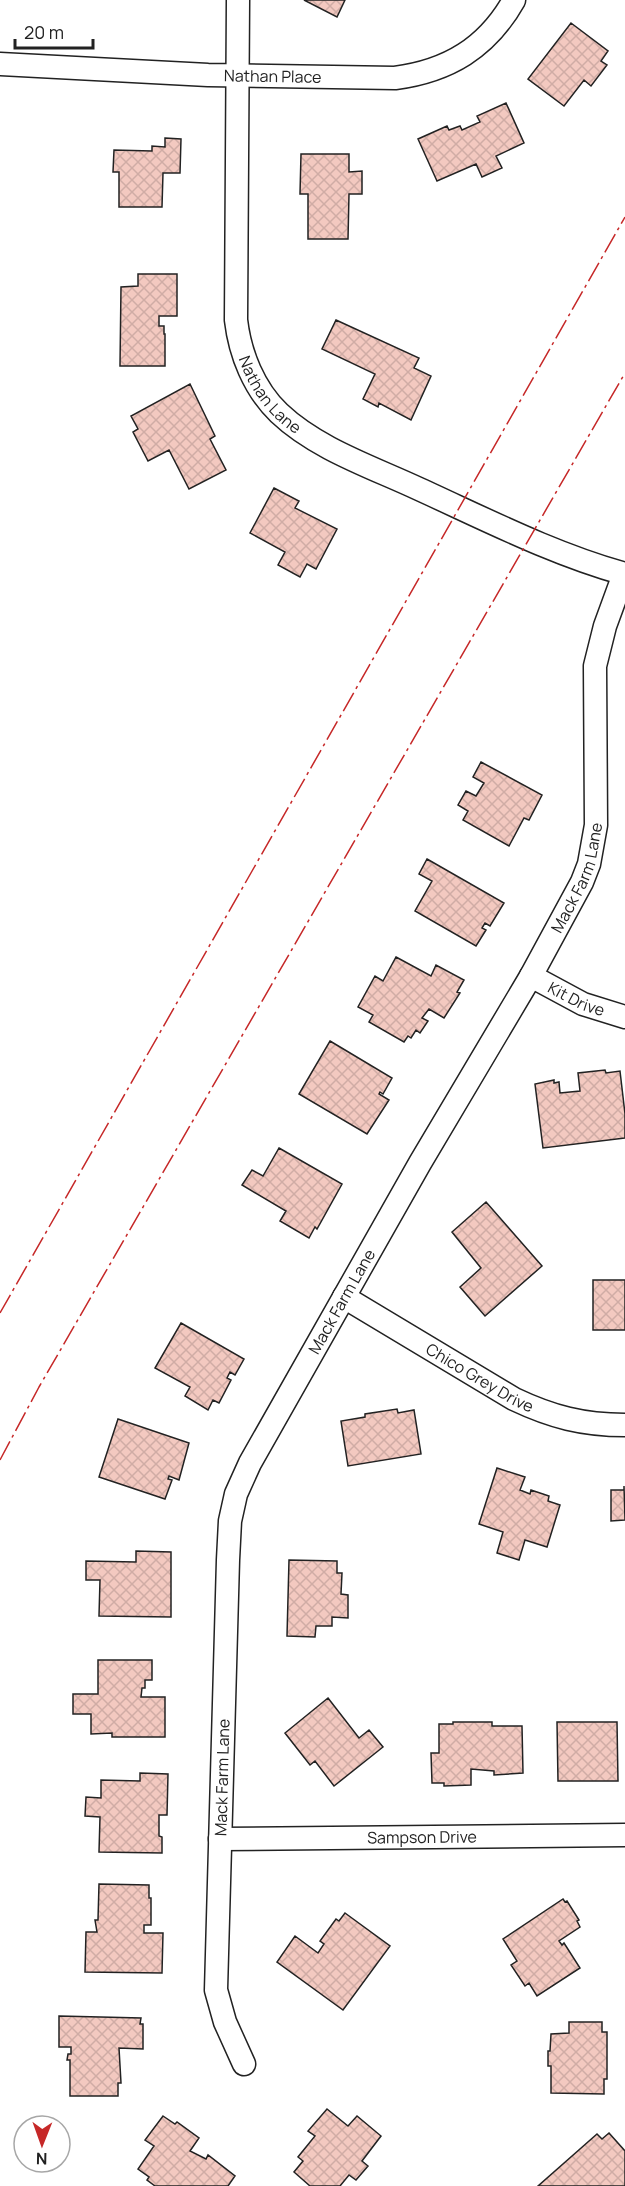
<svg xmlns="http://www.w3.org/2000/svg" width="625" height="2186" font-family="Manrope,sans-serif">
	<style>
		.building { fill: url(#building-cross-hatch); stroke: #222; stroke-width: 1.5 }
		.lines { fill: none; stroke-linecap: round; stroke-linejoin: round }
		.minor-casing { stroke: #222; stroke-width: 25 }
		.minor { stroke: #fff; stroke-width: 22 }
		.power { stroke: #c62828; stroke-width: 1.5; stroke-dasharray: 21 4.5 3 4.5; stroke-linecap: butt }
		.labels { text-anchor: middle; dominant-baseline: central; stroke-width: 4.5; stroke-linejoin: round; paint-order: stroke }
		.street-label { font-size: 16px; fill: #222; stroke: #fff }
	</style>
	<defs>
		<pattern id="building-cross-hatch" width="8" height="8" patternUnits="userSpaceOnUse" patternTransform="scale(1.5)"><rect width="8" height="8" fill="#f3c9c0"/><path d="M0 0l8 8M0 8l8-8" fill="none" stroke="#d0aca5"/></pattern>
	</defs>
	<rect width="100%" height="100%" fill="#fff"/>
	<path class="building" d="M304 0H345L337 17Z
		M571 23 608 51 601 61 607 65 591 86 584 80 564 106 528 79Z
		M506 103 524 143 496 156 502 168 482 177 476 164 437 181 418 139 447 126 449 130 460 126 462 130 480 122 477 116Z
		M165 138 181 139 180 173H163L162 207H119V172H113L114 150 152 151V146L165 147Z
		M301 154H349V172L362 171V194H349L348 239H308V194H300Z
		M138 274H177V316H159V326H164V334H165V366H120L121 287 138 286Z
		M336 320 419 358 414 368 431 376 411 420 379 403 378 407 363 399 375 374 322 349Z
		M190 384 215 436 210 439 226 470 189 489 169 450 148 461 133 432 138 429 131 416Z
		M274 488 299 501 295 508 337 529 316 569 307 564 300 577 278 565 285 552 250 533Z
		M481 762 542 795 529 820 524 818 509 846 463 820 468 811 458 805 466 791 476 796 484 783 473 777Z
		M427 859 504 903 490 926 485 923 482 928 486 930 476 946 415 911 432 881 419 874Z
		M396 957 431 976 436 965 464 980 457 992 460 993 444 1018 429 1009 422 1018 428 1021 420 1033 416 1030 411 1038 408 1036 404 1042 369 1022 373 1015 358 1007 375 976 383 981Z
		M330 1041 392 1078 383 1094 380 1092 379 1094 389 1100 367 1134 299 1094Z
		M605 1070 606 1073 620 1071 625 1114V1138L543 1148 535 1084 554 1080V1083L559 1082 560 1093 580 1091 578 1073Z
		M279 1148 342 1184 317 1229 315 1227 309 1238 280 1221 286 1211 242 1185 252 1170 263 1176Z
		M486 1202 542 1266 485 1316 460 1287 481 1268 452 1232Z
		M593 1280H625V1330H593Z
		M181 1323 244 1359 235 1375 230 1372 227 1378 231 1380 219 1403 213 1400 208 1410 185 1396 190 1387 155 1368Z
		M397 1409 398 1413 414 1410 421 1454 348 1466 341 1421 365 1417V1414Z
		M118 1419 189 1443 179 1480 169 1476 168 1479 172 1480 165 1499 99 1477Z
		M497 1468 525 1477 520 1490 530 1494 531 1490 549 1496 548 1501 560 1505 547 1547 525 1540 519 1560 497 1553 503 1532 479 1524Z
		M624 1486 625 1520 611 1521V1490H624Z
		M136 1551 171 1552V1617L99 1616 100 1580H86V1561L136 1562Z
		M289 1560 337 1561V1573H342L341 1594 348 1595V1618L332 1617V1626H316L315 1637 287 1636Z
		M98 1660H152V1680H145V1688H142L141 1697H165V1737H112V1733L91 1734V1714H73V1694H98Z
		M328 1698 359 1738 369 1730 383 1747 334 1786 315 1761 310 1765 285 1733Z
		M453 1722H492V1726H522L523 1773 494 1775V1771L471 1769V1785L444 1786V1783H432L431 1753H439V1724H453Z
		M557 1722H617L618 1781H558Z
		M140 1773 168 1774 167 1815H159V1836L162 1837V1853L99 1852 100 1817 85 1816 86 1797 101 1798V1780L140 1781Z
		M99 1884 149 1885V1898H151V1925H144V1933H163L162 1973 85 1972 86 1932H97L95 1920H98Z
		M563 1899 565 1902 567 1901 579 1920 577 1921 580 1927 559 1941 562 1945 564 1943 580 1968 537 1996 529 1983 525 1986 511 1965 517 1961 503 1939Z
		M345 1913 390 1946 343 2010 277 1962 295 1936 318 1953 324 1944 320 1941 336 1919 339 1921Z
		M59 2016 141 2018 140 2024H143V2049L119 2048 121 2083H118V2096H70V2060H67L68 2054H71V2047H59Z
		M569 2022H602V2032H607V2079H604V2094L551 2093V2066H548V2051H550L551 2034 569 2033Z
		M327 2109 348 2126 357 2116 381 2136 362 2161 368 2166 356 2180 349 2175 340 2186H310L294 2172 303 2161 298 2157 315 2136 308 2131Z
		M163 2116 175 2124 177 2122 199 2138 190 2151 206 2159 208 2155 235 2176 228 2186H155L147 2180 149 2177 138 2169 154 2146 145 2140Z
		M609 2133 625 2151V2186H538L597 2134 602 2139Z"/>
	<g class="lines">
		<g class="minor-casing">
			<g id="minor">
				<path id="s1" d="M238 0 236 320C240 354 254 389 279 413 317 449 372 467 419 489 487 520 553 554 625 574"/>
				<path id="s2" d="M0 64 208 75 395 78C448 71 487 48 514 0"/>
				<path id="s3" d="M531 976 583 1004 625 1017"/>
				<path id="s4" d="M344 1297 514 1399C552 1417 583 1425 625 1425"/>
				<path id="s5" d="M220 1839 625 1835"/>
				<path id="s6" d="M244 2064 225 2022 216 1990 228 1560 230 1521 236 1494 250 1463 420 1163 531 976 582 882 589 864 596 825 595 666 605 626 624 574"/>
			</g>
		</g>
		<use href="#minor" class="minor"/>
		<path class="power" d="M0 1313 625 217
			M0 1460 39 1387 625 373"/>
	</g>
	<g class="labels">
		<g class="street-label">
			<text stroke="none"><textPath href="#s2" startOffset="273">Nathan Place</textPath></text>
			<text stroke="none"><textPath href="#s1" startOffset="404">Nathan Lane</textPath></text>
			<text stroke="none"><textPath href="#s6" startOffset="1282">Mack Farm Lane</textPath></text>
			<text stroke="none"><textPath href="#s3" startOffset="51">Kit Drive</textPath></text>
			<text stroke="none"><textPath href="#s6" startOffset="796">Mack Farm Lane</textPath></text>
			<text stroke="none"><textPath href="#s4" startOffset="158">Chico Grey Drive</textPath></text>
			<text stroke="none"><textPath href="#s6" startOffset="292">Mack Farm Lane</textPath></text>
			<text stroke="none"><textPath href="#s5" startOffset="202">Sampson Drive</textPath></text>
		</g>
	</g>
	<g transform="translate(42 2144) rotate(181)"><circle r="28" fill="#ffffff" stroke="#a7a7a7" stroke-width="1.5"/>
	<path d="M0-4.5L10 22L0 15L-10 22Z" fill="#c62828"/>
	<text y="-9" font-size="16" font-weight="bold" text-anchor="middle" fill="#222222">N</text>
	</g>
	<path d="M15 39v9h78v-9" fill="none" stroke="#222222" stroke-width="3"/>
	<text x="24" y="39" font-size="18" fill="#222222" stroke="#ffffff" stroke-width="4.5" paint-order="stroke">20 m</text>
</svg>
